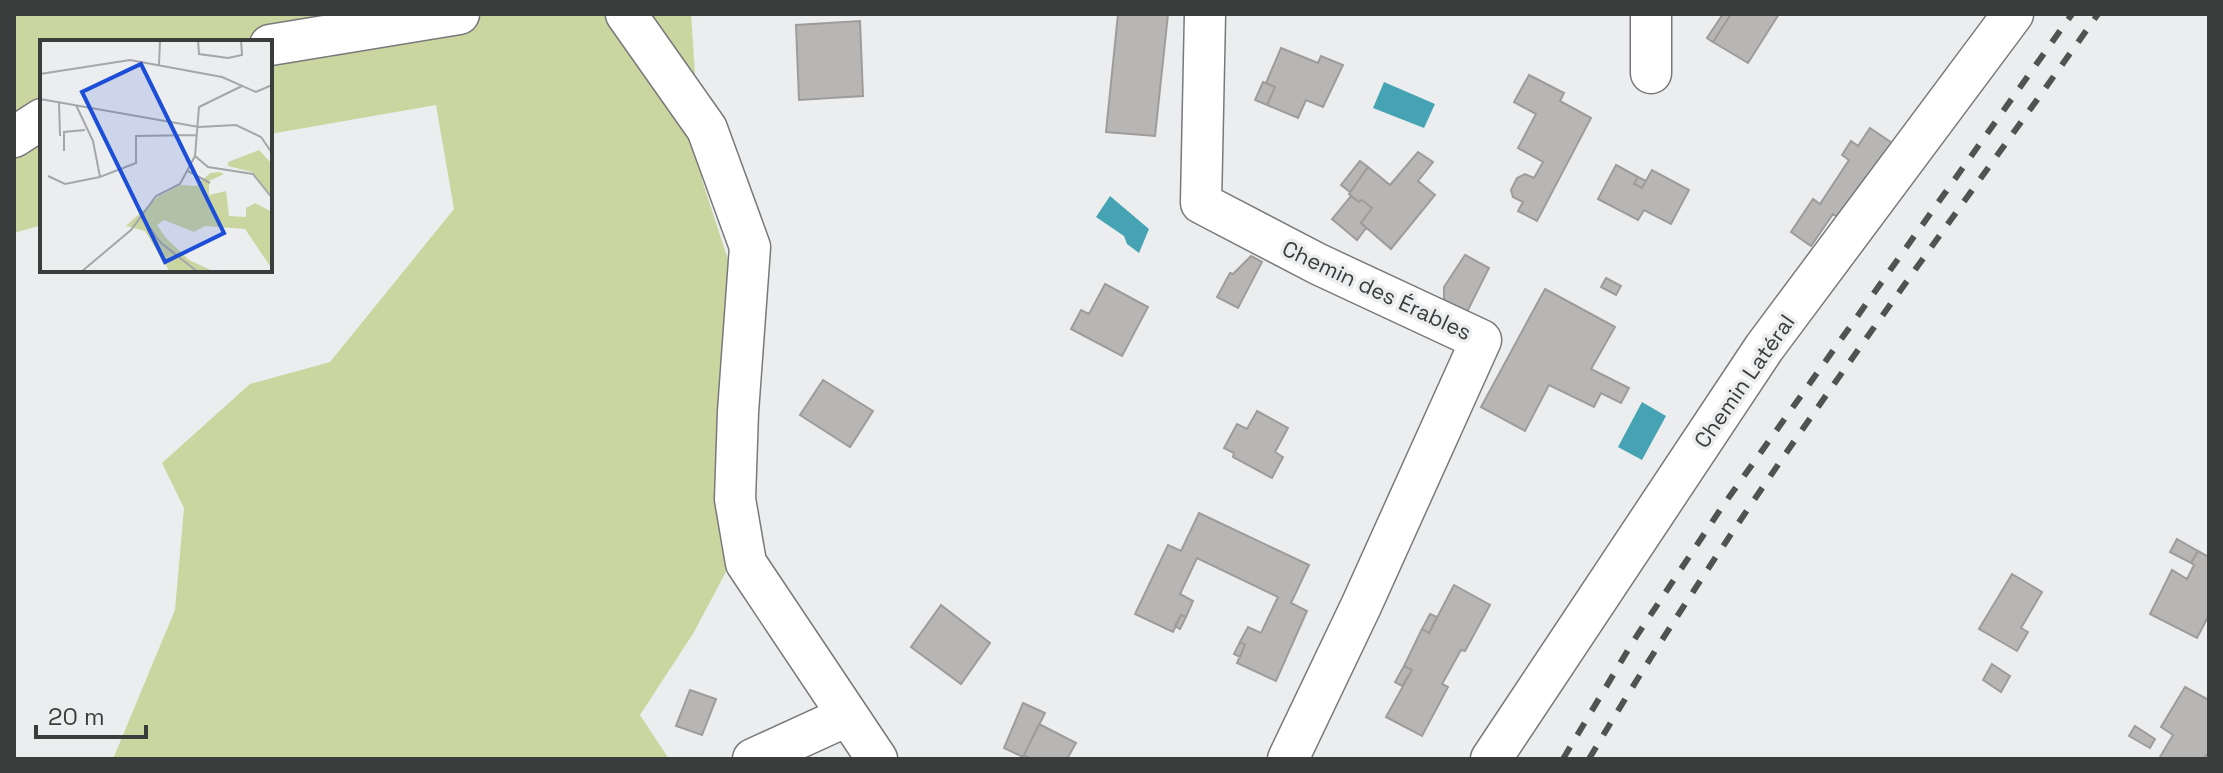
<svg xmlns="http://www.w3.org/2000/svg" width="2223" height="773" font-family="'Space Grotesk',sans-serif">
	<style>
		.green { fill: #cbd59f }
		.water { fill: #46a3b3 }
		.building { fill: #b8b5b5; stroke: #9e9c9b; stroke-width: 2 }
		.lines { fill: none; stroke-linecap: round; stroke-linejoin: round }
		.minor-casing { stroke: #78797a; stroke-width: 43 }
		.minor { stroke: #fff; stroke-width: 40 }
		.rail { stroke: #515252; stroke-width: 6; stroke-dasharray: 14 14; stroke-linecap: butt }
		.labels { text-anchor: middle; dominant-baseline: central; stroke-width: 7; stroke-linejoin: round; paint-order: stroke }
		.street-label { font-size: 22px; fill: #3b3c3c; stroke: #ecedee }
		.inset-road { fill: none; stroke: #a5a6a7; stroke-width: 2 }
		.view { fill: #1d4ed8; fill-opacity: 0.15; stroke: #1d4ed8; stroke-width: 4 }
		.inset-edge { fill: none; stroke: #3b3c3c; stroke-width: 4 }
	</style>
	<rect width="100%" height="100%" fill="#ecedee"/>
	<path class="green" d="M14 14H691L702 180 734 278 728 568 694 632 640 715 669 759H113L175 610 184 508 162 463 250 384 330 362 454 209 436 105 270 134V42H42V225L14 233Z"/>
	<path class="water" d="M1384 82 1435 104 1424 128 1373 108Z
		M1110 196 1149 229 1139 253 1127 244 1124 236 1096 217Z
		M1642 402 1666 416 1642 460 1618 447Z"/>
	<path class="building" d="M1118 14H1168L1155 136 1106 132Z
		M1723 14H1731L1713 42 1707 38Z
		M1731 14H1779L1748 63 1713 42Z
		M860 21 863 96 799 100 796 25Z
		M1281 48 1318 63 1321 56 1343 65 1323 107 1306 100 1298 118 1267 105 1275 87 1266 83Z
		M1529 75 1564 93 1560 101 1591 118 1537 221 1518 211 1523 202 1513 197 1511 190 1517 178 1525 174 1534 178 1543 162 1518 148 1536 114 1514 102Z
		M1263 82 1275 87 1267 105 1255 100Z
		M1870 128 1898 147 1844 221 1833 214 1811 246 1791 232 1813 199 1820 204 1849 160 1842 155 1851 141 1858 146Z
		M1418 152 1433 162 1418 181 1435 195 1391 249 1361 223 1372 208 1362 200 1359 202 1349 194 1368 167 1390 185Z
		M1360 161 1368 167 1350 192 1341 185Z
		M1616 165 1638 177 1634 184 1642 188 1652 170 1689 190 1671 224 1644 210 1638 220 1598 199Z
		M1638 177 1646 181 1642 188 1634 184Z
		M1351 196 1359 202 1362 200 1372 208 1361 223 1366 228 1357 240 1332 219Z
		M1465 255 1489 268 1467 312 1444 300V287Z
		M1251 256 1262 262 1238 308 1217 297 1230 273 1233 274Z
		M1606 278 1621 286 1616 295 1601 287Z
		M1105 284 1148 307 1122 356 1071 329 1081 310 1089 314Z
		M1545 289 1615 327 1591 369 1629 388 1621 403 1601 393 1594 407 1549 385 1525 431 1481 407Z
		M823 380 873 411 850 447 800 415Z
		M1257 411 1288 428 1275 452 1283 457 1272 478 1233 457 1234 453 1224 448 1237 424 1247 429Z
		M1199 513 1309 565 1291 603 1307 611 1276 681 1237 663 1245 645 1240 642 1248 627 1261 633 1278 597 1197 558 1180 594 1193 601 1186 617 1181 615 1173 632 1135 614 1168 545 1181 551Z
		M2177 539 2198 551 2191 563 2170 552Z
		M2198 551 2209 557V615L2197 638 2150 614 2172 570 2187 579 2194 565 2191 563Z
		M2012 574 2042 592 2021 628 2028 632 2017 651 1979 629Z
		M1454 585 1490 605 1465 651 1461 650 1442 684 1448 687 1422 736 1386 717 1412 670 1404 666 1422 629 1429 633Z
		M941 605 990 643 961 684 911 647Z
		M1430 614 1437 617 1429 633 1422 629Z
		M1181 615 1186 617 1180 629 1175 626Z
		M1240 642 1245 645 1240 657 1234 654Z
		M1992 664 2010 676 2001 692 1983 680Z
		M1404 666 1412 670 1402 686 1395 682Z
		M2185 687 2209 700V757L2206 755 2203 759H2162L2160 757 2173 735 2161 727Z
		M690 690 716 699 702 735 676 726Z
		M1023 703 1045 713 1023 757 1004 748Z
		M1039 724 1076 743 1067 759H1031L1024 755Z
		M2135 726 2155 739 2150 748 2129 736Z"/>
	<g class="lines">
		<g class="minor-casing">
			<path id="minor" d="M626 14 707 129 750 247 738 412 735 499 746 563 877 759
				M1205 14 1201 203 1318 264 1481 340 1361 606 1288 759
				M270 45 459 14
				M1651 73V14
				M14 137 42 119
				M753 759 847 716
				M1491 759 1764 348 2013 14"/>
		</g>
		<use href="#minor" class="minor"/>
		<path class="rail" d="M1563 759 1634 640 1722 507 2072 14
			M1589 759C1742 500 1925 259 2098 14"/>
	</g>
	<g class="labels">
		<g class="street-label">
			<text transform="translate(1377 290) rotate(25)">Chemin des Érables</text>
			<text transform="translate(1744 381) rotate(-55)">Chemin Latéral</text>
		</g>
	</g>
	<g transform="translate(40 40)">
		<rect width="232" height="232" fill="#ecedee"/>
		<path d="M219 110 232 124V157L212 132 188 126V122ZM179 132 184 134 169 141V155L186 151 189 176 206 177V168L215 163 232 172V229L205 189 165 186 154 192 124 180 117 185 126 198 149 220 175 232H130L105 191 86 186 119 156 141 145 156 146 170 133Z" fill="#cbd59f"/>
		<path class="inset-road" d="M158 0 159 14 188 18 202 15 201 0M119 25 120 0M0 34 90 20 182 37 216 52 232 45M202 46 159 67 155 116 168 127 213 134 232 158M0 59 159 87M19 62 20 96M36 65 53 101 60 137 96 123V96L157 95M159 87 196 85 221 97 232 113M24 111V92L45 90M148 131 170 143M8 136 25 144 60 137M101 176 121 203 158 232M41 232 91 190 116 156 140 144 155 116"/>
		<path class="view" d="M101 24 184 193 125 222 42 52Z"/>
		<rect width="232" height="232" class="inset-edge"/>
	</g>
	<rect width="2223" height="773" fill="none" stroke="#3b3c3c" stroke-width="32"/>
	<path d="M36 725v12h110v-12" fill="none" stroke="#3b3c3c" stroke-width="4"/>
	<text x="48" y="725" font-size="24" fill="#3b3c3c" stroke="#ecedee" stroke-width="6" paint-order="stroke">20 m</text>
</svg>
